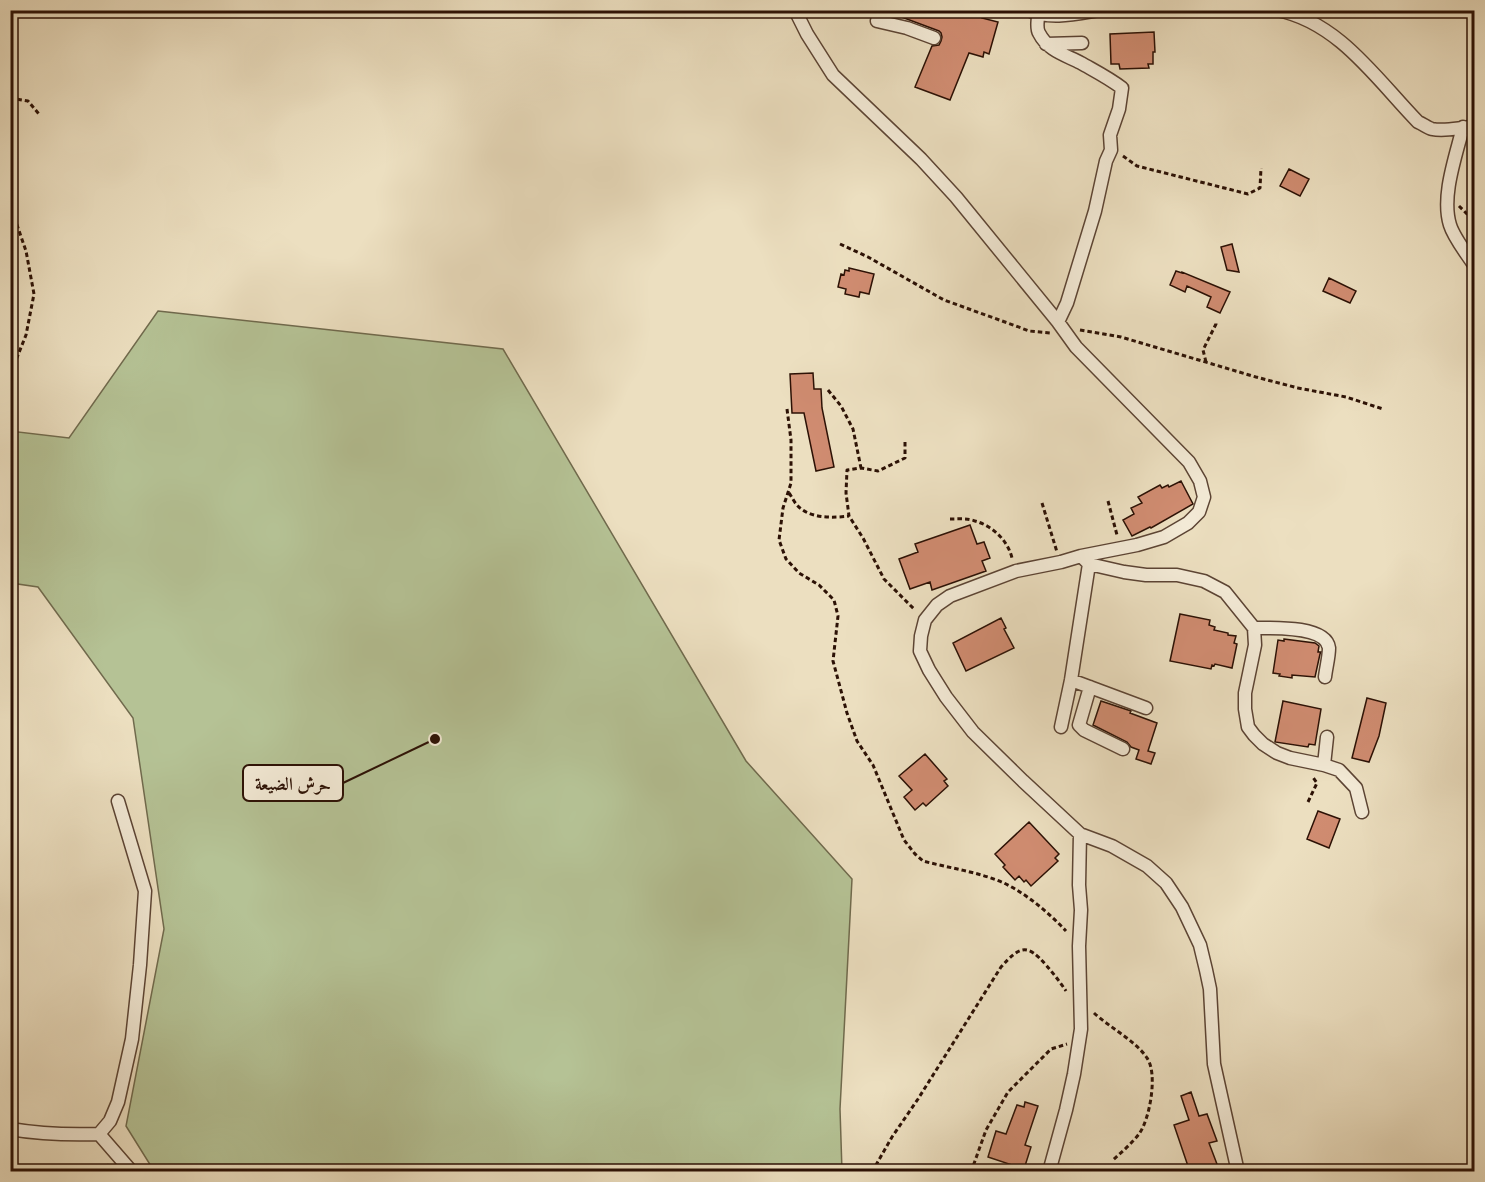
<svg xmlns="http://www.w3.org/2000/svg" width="1485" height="1182" font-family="'Libre Caslon Text',Amiri,serif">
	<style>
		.green { fill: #b5c295; stroke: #706a4d; stroke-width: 1.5 }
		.building { fill: #d08c71; stroke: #2c1105; stroke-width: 1.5 }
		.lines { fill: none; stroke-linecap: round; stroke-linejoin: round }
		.minor-casing { stroke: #5c4434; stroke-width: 15 }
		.path { stroke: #2c1105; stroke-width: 3; stroke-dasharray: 4.5 3; stroke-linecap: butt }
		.minor { stroke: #f3ead6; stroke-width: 12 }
		.leader { fill: none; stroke: #2c1105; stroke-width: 2 }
		.callout-dot { fill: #2c1105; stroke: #f3ead6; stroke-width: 2 }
		.callout { fill: #f3ead6; stroke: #2c1105; stroke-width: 2 }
		.callout-label { font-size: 18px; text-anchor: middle; font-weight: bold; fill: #2c1105 }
	</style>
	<rect width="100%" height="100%" fill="#ecdfc0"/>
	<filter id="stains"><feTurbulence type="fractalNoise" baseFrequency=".00333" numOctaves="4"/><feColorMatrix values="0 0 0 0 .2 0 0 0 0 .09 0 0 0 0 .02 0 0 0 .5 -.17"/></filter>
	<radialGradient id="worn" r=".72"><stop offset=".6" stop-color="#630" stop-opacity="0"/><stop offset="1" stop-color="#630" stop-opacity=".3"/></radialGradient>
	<path class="green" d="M158 311 503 349 746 761 852 879 840 1109 842 1171H154L126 1126 164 929 133 718 38 587 11 583 10 431 69 438Z"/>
	<path class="building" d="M888 10H982L981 14H983L982 18 998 22 989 54 984 52 983 57 969 53 950 100 915 87 932 46 939 45 941 41 942 37 941 33 939 31 888 12Z
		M1154 32 1155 52H1153V64H1148L1149 68 1120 69 1119 64H1111L1110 34Z
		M1289 169 1309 179 1300 196 1280 186Z
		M1232 244 1239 272 1227 270 1221 247Z
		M849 268 874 274 869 294 860 292 859 297 845 294 846 289 838 287 841 274 844 275 845 270 849 271Z
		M1176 271 1182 273V272L1230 292 1220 313 1207 307 1211 297 1187 286 1185 292 1170 285Z
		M1329 278 1356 291 1350 303 1323 291Z
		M813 373 814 389H821L822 408 834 467 816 471 804 413H792L790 374Z
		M1181 481 1193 504 1151 528 1150 527 1132 536 1123 520 1134 514 1131 508 1142 503 1138 497 1160 485 1162 488 1168 485 1169 487Z
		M970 525 977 544 984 542 990 558 982 561 986 571 932 590 930 582 910 589 899 559 918 552 915 544Z
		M1180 614 1210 620 1209 625 1215 627 1214 630 1228 633V635L1236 636 1234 643 1237 644 1232 668 1215 664 1214 666 1212 665 1211 669 1170 661Z
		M1001 618 1006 628 1004 629 1014 648 966 671 953 643Z
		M1284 639 1315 643 1319 646 1318 652H1321L1320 654 1315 677 1292 675V678L1279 676 1280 674 1273 673 1278 640 1284 641Z
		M1367 698 1386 703 1379 736 1369 762 1352 758Z
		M1101 701 1131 711 1130 713 1157 723 1148 751 1155 753 1151 764 1136 759 1139 750 1131 747 1127 742 1093 725Z
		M1283 701 1321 709 1315 745 1309 744 1308 747 1275 742Z
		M925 754 947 779 944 781 948 786 926 806 923 803 915 810 904 797 912 790 899 776Z
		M1318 811 1340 819 1329 848 1307 839Z
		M1029 822 1059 854 1055 858 1058 861 1031 886 1026 880 1024 882 1019 876 1015 880 1003 867 1005 865 995 854Z
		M1191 1092 1199 1116 1207 1114 1217 1141 1209 1143 1220 1172H1190L1174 1125 1189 1120 1181 1096Z
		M1025 1102 1038 1106 1025 1145 1031 1147 1024 1169 988 1157 996 1131 1006 1134 1017 1105 1024 1107Z"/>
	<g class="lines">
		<g class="minor-casing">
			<path id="minor" d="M795 10 807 34 833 75 921 159 956 197 1058 322 1076 347 1189 462 1200 481 1204 497 1199 512 1188 523 1164 537 1137 545 1081 556 1061 562 1016 571 950 596 937 605 925 620 921 636 920 651 929 670 946 697 973 732 1023 781 1080 834 1112 846 1147 866 1166 883 1182 907 1200 945 1206 970 1210 989 1214 1064 1238 1172
				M880 10 877 21 907 28 934 38
				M1028 10C1050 20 1075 14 1099 10
				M1277 10C1339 22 1377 80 1418 122 1423 124 1428 128 1432 129 1446 132 1461 127 1474 127
				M1038 15C1038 21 1036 28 1039 33 1048 51 1066 55 1081 63 1095 71 1109 78 1122 88L1119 109 1110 135 1111 150 1106 161 1095 211 1067 303 1058 322
				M1046 44 1082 43
				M1463 127C1456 156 1441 196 1450 225 1454 238 1467 254 1474 265
				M1081 556 1089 564 1124 572 1146 575H1177L1204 581 1225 592 1254 628 1255 645 1245 693V709L1248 727 1254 735 1263 744 1277 753 1290 758 1324 765 1339 770 1356 788 1362 812
				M1254 628C1270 628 1326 625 1329 648 1329 657 1326 668 1325 677
				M1071 680 1146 708
				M1090 687 1079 725 1084 730 1123 749
				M1061 727 1071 680 1089 564
				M1324 765 1327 737
				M10 1129C40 1134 70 1135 99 1134L132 1172
				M99 1134 110 1121 118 1102 132 1039 140 965 145 891 118 801
				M1049 1172 1066 1110 1074 1074 1081 1029 1079 946 1081 910 1079 885 1080 834"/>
		</g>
		<path class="path" d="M10 98 28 101 39 114
			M1123 156 1137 166 1248 194 1260 188 1261 168
			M10 195 16 222 26 251 34 294 26 335 14 365 10 366
			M1459 206 1474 221
			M840 244 868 257 944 300 1016 326 1029 331 1050 333
			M1080 330 1121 337 1256 377 1298 388 1346 397 1383 409
			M1206 362 1203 350 1216 324V321
			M828 390 841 406 853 429 861 468
			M787 409 791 440V483L783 508 779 540 786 559 799 573 819 585 834 600 838 616 833 661 847 713 857 741 873 765 904 840 915 854 923 861C949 868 979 872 1004 883 1028 895 1048 912 1066 931
			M905 442V458L878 471 861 468 847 470 846 493 849 516 863 538 884 579 915 610
			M789 493C792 497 794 502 797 505 809 519 833 518 849 516
			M1108 501 1117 535
			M1042 503 1057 552
			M950 519C958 519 968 518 975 521 993 526 1008 541 1012 558
			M1308 802 1317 783 1312 776
			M1094 1013C1109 1027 1136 1041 1147 1058 1158 1073 1150 1119 1139 1134 1132 1143 1122 1152 1113 1160
			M108 1172 109 1164
			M872 1172 892 1137 918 1099 1001 967C1020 946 1027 943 1046 965 1053 973 1060 982 1066 991
			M971 1172 986 1130 1008 1092 1051 1049 1067 1044"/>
		<use href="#minor" class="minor"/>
	</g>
	<path class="leader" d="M435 739L343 783"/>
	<circle class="callout-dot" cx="435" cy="739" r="6"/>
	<rect class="callout" x="243" y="765" width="100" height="36" rx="6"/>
	<g class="callout-label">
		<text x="293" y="790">حرش الضيعة</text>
	</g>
	<rect width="1485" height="1182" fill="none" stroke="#ecdfc0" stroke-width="36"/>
	<rect x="12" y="12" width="1461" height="1158" fill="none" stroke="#2c1105" stroke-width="3"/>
	<rect x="18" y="18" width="1449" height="1146" fill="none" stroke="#2c1105" stroke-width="1.5"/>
	<rect width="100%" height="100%" filter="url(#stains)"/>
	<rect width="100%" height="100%" fill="url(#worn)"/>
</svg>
